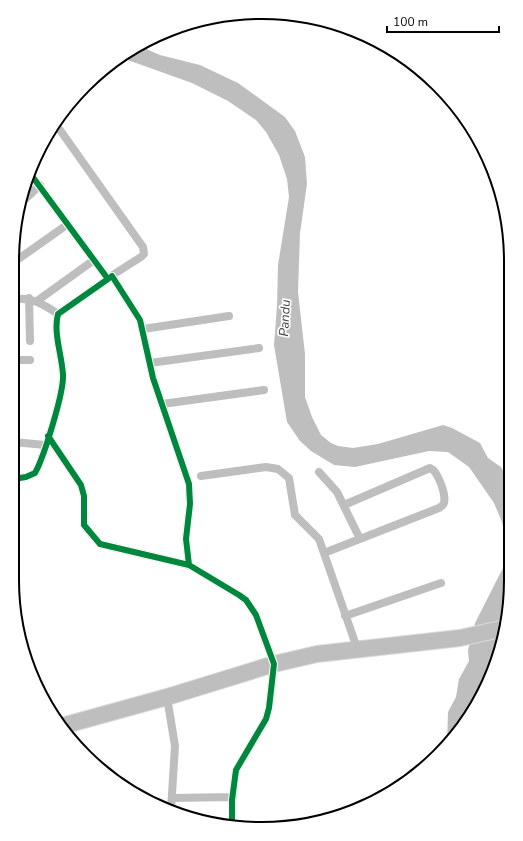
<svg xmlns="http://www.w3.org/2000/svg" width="523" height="841" font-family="'Nunito Sans',sans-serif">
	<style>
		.water { fill: #bebebe }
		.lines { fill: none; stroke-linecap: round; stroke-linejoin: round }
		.highway-casing { stroke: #dbdbdb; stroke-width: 18 }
		.street { stroke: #bebebe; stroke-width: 8 }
		.highway { stroke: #bebebe; stroke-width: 16 }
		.cycleway-casing { stroke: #fff; stroke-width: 8 }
		.cycleway { stroke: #00873e; stroke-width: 6 }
		.labels { text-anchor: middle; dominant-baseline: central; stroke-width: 3.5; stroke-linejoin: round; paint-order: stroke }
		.water-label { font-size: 13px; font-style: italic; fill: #434343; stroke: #fff }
		.rim { fill: none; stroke: #000; stroke-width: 2 }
	</style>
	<rect width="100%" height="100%" fill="#fff"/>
	<path class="water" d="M137 45 160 55 200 65 238 83 285 117 295 131 305 157 307 184 300 233 298 292 305 354V397L312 417 321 435 331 443 338 446 353 448 378 444 443 425 452 428 480 443 488 458 501 467 509 482V603L506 605 502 638 499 648 496 652 491 677 459 732 447 743 448 712 456 697 459 679 469 661 468 650 475 623 505 564V538L502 522 494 503 469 467 448 452 429 451 355 467 334 465 311 451 300 441 287 422 274 345 277 306 278 265 289 197 287 179 279 155 266 132 256 120 228 101 192 83 122 58Z"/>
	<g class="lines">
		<g class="highway-casing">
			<path id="highway" d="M62 726 167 697 274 664 317 654 460 638 505 628"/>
		</g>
		<path class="street" d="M54 127 60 130 143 247 144 254 141 257 108 278
			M21 203 40 185
			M17 260 68 224
			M112 276 140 320 153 378 189 484 190 504 186 539 189 565
			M29 298 30 341
			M14 299C32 297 43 304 58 314
			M37 301 94 260
			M143 329 229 316
			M13 360H30
			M150 363 259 348
			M162 404 264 390
			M48 436 81 485 84 496V525L100 544 189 565 239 595 246 600 256 615 274 664 269 708 266 719 236 770 232 800V824
			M13 442 45 445
			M319 472 337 492 360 539
			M201 476 266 467 278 469 289 478 295 515 319 539 357 648
			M13 479 26 477 35 473C44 457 64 392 63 375 62 355 53 333 58 314L108 279 29 172
			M324 553 439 508 443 505C448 498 438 471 430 468L344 505
			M345 616 441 583
			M167 697 175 746 171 810
			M172 798 233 797"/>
		<use href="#highway" class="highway"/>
		<g class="cycleway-casing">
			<path id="cycleway" d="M112 276 140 320 153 378 189 484 190 504 186 539 189 565
				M48 436 81 485 84 496V525L100 544 189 565 239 595 246 600 256 615 274 664 269 708 266 719 236 770 232 800V824
				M13 479 26 477 35 473C44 457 64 392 63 375 62 355 53 333 58 314L108 279 29 172"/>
		</g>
		<use href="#cycleway" class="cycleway"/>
	</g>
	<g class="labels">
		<g class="water-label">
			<text transform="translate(285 318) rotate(-87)">Pandu</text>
		</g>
	</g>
	<path d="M0 0H523V841H0ZM261 19H262A242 242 0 0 1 504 261V580A242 242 0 0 1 262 822H261A242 242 0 0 1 19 580V261A242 242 0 0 1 261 19Z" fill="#fff" fill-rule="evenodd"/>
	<path class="rim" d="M261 19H262A242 242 0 0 1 504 261V580A242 242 0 0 1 262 822H261A242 242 0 0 1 19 580V261A242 242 0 0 1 261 19Z"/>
	<path d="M387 26v6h112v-6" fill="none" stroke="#000000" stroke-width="2"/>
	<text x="393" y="26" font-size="12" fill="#000000" stroke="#ffffff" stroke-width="3" paint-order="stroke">100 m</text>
</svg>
